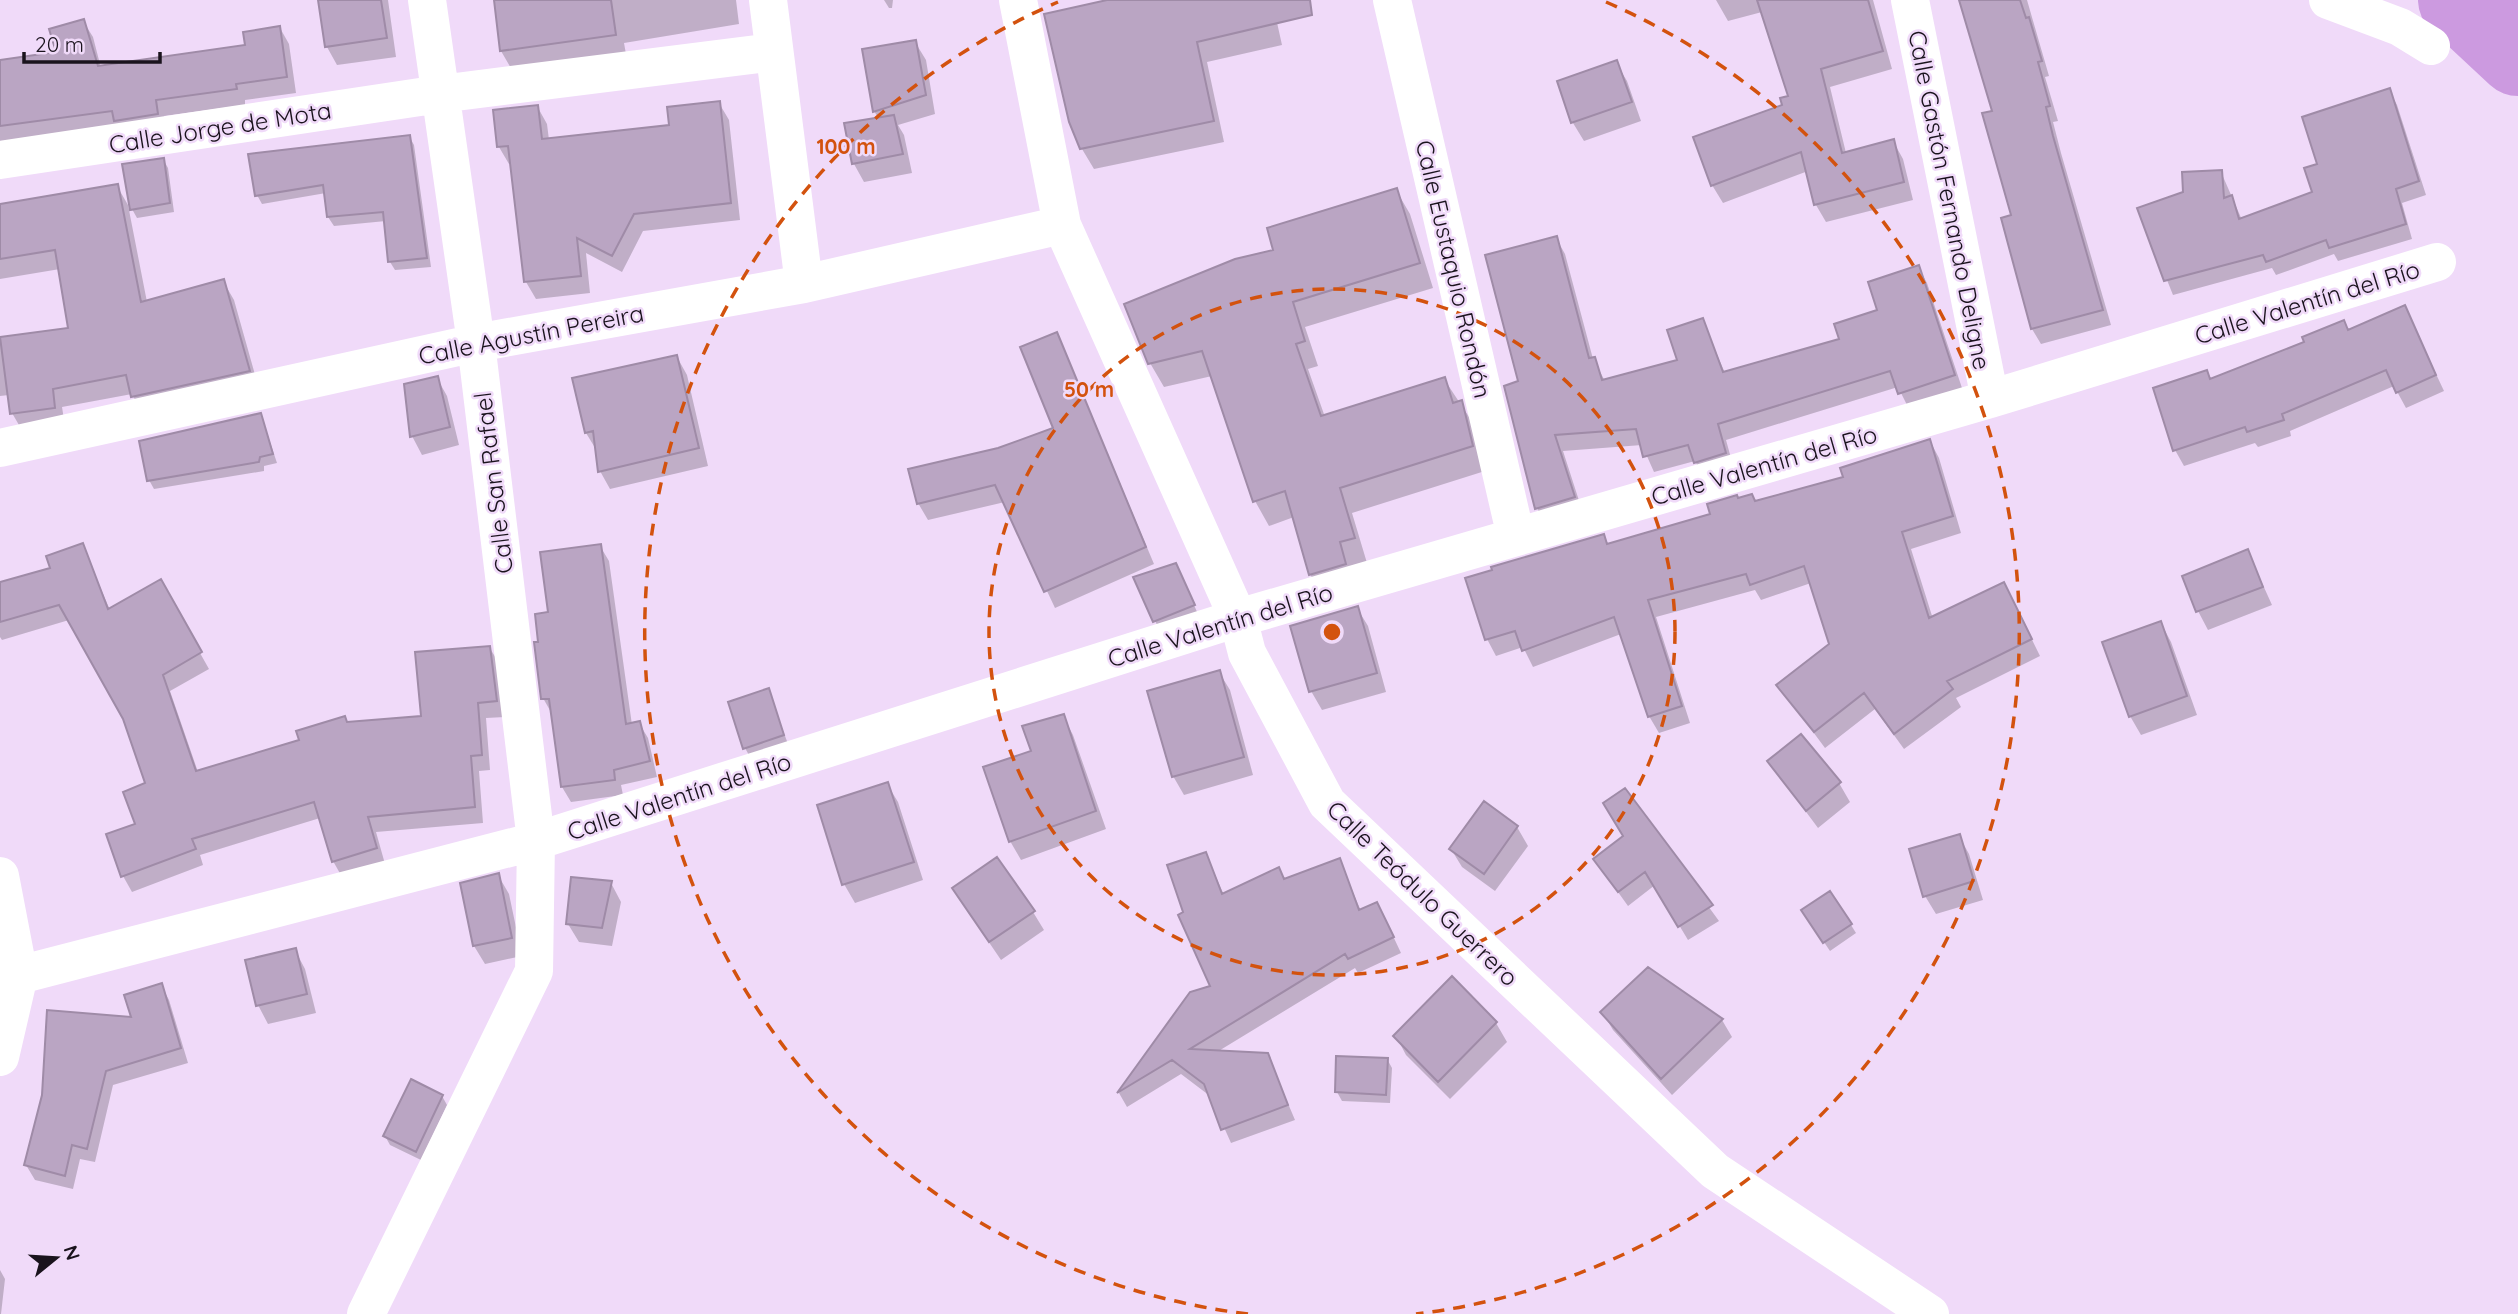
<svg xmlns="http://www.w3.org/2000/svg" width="2518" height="1314" font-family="Quicksand,sans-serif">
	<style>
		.shadow { fill: #0003 }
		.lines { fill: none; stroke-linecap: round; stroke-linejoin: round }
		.river { stroke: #cc9ae0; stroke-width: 82 }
		.building { fill: #baa5c3; stroke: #9f8ba7; stroke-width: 2 }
		.street { stroke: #fff; stroke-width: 38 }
		.ring { fill: none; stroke: #d3520e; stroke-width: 3.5; stroke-dasharray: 12 9 }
		.labels { text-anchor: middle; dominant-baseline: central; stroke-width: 5; stroke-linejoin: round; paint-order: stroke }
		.street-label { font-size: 24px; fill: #1a131d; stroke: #f0daf9 }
		.centre { fill: #d3520e; stroke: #f0daf9; stroke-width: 3.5 }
		.ring-label { font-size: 21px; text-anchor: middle; font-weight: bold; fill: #d3520e; stroke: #f0daf9; stroke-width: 5; stroke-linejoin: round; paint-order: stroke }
	</style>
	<rect width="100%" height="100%" fill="#f0daf9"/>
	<path class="shadow" d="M320 0H388L396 57 337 65 327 47Z
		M495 0H736L739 24 624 43 626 54 512 70 501 51Z
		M884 0H893L892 8H889Z
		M1123 0H1272L1282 45 1207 62 1224 142 1094 169 1082 149Z
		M1716 0H1873L1892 69 1830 87 1846 153 1893 141 1903 159 1913 200 1826 222 1816 205 1808 171 1723 203 1712 185 1790 98 1762 12 1728 21Z
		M1970 0H2027L2049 76 2045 77 2058 121 2053 122 2061 153 2111 325 2041 344 2032 329 2004 219 2013 216Z
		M83 21 93 37 101 68 247 47 280 28 289 44 296 93 245 100V105L164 116 166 130 0 144V62L59 53Z
		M915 42 926 60 935 114 898 125 904 135 912 173 864 182 854 164 879 119 874 111Z
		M1616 63 1627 81 1641 121 1584 141 1573 123 1559 82Z
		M2389 90 2397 105 2426 195 2402 203 2412 239 2338 261 2334 254 2276 275 2272 268 2173 295 2139 210 2185 193 2221 172 2242 220 2314 193 2319 165Z
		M719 103 729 120 740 220 643 231 622 272 586 253 590 293 536 299 526 282 512 164H509L499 147 495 111 537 106 547 124 549 140 671 127Z
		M409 136 414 145 431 267 395 270 390 262 386 221 334 226 328 217 326 193 262 204 257 195Z
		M163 159 168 168 174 212 137 218 132 209Z
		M117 186 128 205 147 302 223 281 234 300 259 389 143 415 132 394 62 407 65 426 23 432 12 413 9 395 0 396V339L70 329 60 269 0 279V206Z
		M1396 190 1410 214 1433 288 1305 327 1318 366 1308 369 1325 417 1444 379 1475 426 1485 471 1352 513 1367 563 1324 598 1310 574 1294 517 1269 526 1255 501 1212 376 1164 387 1150 363 1276 251Z
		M1556 238 1565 254 1593 359 1605 381 1679 361 1702 320 1725 373 1841 340 1879 311 1918 267 1927 283 1963 391 1909 409 1898 387 1726 440 1734 469 1704 478 1695 461 1654 472 1642 445 1563 451 1583 513 1546 524 1537 508 1520 382Z
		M2405 308 2444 391 2406 408 2394 386 2290 431 2291 436 2258 447 2255 443 2184 466 2175 450 2211 380 2349 332Z
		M1057 334 1154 564 1055 608 1005 502 928 520 918 503 998 450 1055 429Z
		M677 357 687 375 708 466 610 489 600 471 597 451 586 433Z
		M437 378 447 396 459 445 422 455 412 436Z
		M261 415 277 463 264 466V471L154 489 149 480Z
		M1930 441 1939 458 1961 533 1911 549 1933 619 2013 601 2040 656 1956 698 1961 707 1904 749 1875 709 1825 748 1779 686 1831 644 1811 583 1761 600 1755 590 1656 617 1690 723 1659 733 1649 716 1621 634 1533 667 1523 647 1496 656 1487 639 1603 536 1608 545 1713 515 1738 500 1755 502 1845 479Z
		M82 545 110 610 160 582 209 669 170 691 198 772 347 724 423 717 489 647 499 663 505 717 486 718 490 770 479 771 483 823 376 832 385 864 342 877 333 861 320 818 200 855 203 865 132 892 123 876 147 784 125 719 69 620 2 640 0 637V584L52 569Z
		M600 546 609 561 632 725 639 723 648 738 657 777 621 785 623 795 571 802 562 787 552 714 543 698 540 643 550 613Z
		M2248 552 2272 605 2208 630 2198 611Z
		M1180 574 1198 614 1160 630 1155 621Z
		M1357 608 1368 626 1386 692 1322 710 1311 691Z
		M2161 623 2171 642 2197 715 2141 735 2130 716Z
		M1219 672 1230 690 1253 775 1184 795 1173 776Z
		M768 690 788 744 750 757 745 748Z
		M1063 716 1073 735 1106 829 1021 860 1010 841 1033 752Z
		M1769 762 1839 783 1850 802 1818 828Z
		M887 784 898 802 923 880 855 903 844 884Z
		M1624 791 1719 921 1688 940 1655 885 1628 906 1595 860 1625 837Z
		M1484 803 1517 827 1528 846 1495 891 1462 867 1451 849Z
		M1959 836 1969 854 1983 900 1936 914 1925 896Z
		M1206 854 1224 895 1284 881 1339 860 1361 911 1385 919 1401 953 1358 973 1355 968 1217 1052 1267 1054 1295 1120 1231 1143 1210 1096 1181 1074 1127 1107 1119 1093 1191 994 1213 987 1186 913Z
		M498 875 509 894 522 956 485 964 474 946Z
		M611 883 621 902 612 946 579 942 568 924Z
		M965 907 1033 912 1044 930 1001 960Z
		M1809 920 1851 925 1856 933 1830 951Z
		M295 950 305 969 316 1013 268 1024 258 1005Z
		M1648 969 1722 1020 1732 1037 1672 1095 1613 1030 1603 1013Z
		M1452 979 1496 1023 1507 1042 1450 1099 1406 1055 1396 1036Z
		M161 985 169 1000 188 1063 113 1085 95 1162 80 1159 73 1189 35 1180 26 1165Z
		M1387 1059 1392 1068 1390 1103 1342 1101 1337 1092Z
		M442 1096 447 1105 421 1160 390 1145 385 1136Z
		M0 1270 5 1279 1 1314H0Z"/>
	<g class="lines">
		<path class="river" d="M2459 0 2518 55"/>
	</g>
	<path class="building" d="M318 0H381L387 38 325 47Z
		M494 0H611L616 35 500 51Z
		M1107 0H1310L1312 15 1197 42 1214 121 1080 149 1069 122 1044 14Z
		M1757 0H1868L1883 51 1821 69 1842 153 1894 139 1904 182 1814 205 1801 152 1711 186 1693 137 1782 105 1780 98 1788 96Z
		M1959 0H2020L2026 18 2029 17 2042 61 2038 62 2050 106 2046 107 2053 136 2103 310 2031 329 2001 218 2011 215 1982 113 1992 111Z
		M84 19 98 66 245 45 243 32 280 26 287 77 236 84 237 89 156 100 158 114 114 121 112 111 0 126V60L56 52 49 29Z
		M916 40 926 95 873 112 862 49Z
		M1617 60 1632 102 1571 123 1557 81Z
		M2390 88 2419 181 2396 189 2406 224 2329 248 2326 240 2266 262 2263 255 2164 281 2137 208 2183 192 2182 172 2222 170 2224 198 2232 195 2239 219 2312 192 2304 168 2317 164 2302 117Z
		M720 101 731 203 634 214 612 256 577 238 581 276 524 282 508 146 497 147 493 110 538 105 542 139 669 125 667 107Z
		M894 115 903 154 852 164 844 123Z
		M410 135 427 258 388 262 383 212 327 217 323 185 255 196 248 154Z
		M164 158 170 203 130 210 122 164Z
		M118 184 141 302 224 279 250 371 131 397 126 375 53 389 55 408 10 414 0 337 68 328 55 250 0 259V204Z
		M1397 188 1420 263 1293 302 1305 341 1296 344 1321 416 1445 377 1453 403 1462 400 1473 446 1340 488 1355 538 1340 542 1346 564 1309 575 1285 491 1253 502 1202 351 1148 364 1124 304 1235 259 1273 250 1267 228Z
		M1557 236 1589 358 1595 357 1602 380 1677 360 1667 330 1703 318 1723 372 1839 339 1834 324 1877 310 1868 282 1919 265 1955 375 1898 394 1890 371 1718 424 1726 453 1694 463 1688 445 1643 457 1636 429 1555 435 1575 497 1535 509 1504 386 1518 381 1485 255Z
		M2405 305 2436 375 2396 393 2386 370 2282 414 2284 420 2247 432 2245 427 2173 451 2153 388 2207 370 2210 379 2304 342 2302 337 2344 320 2348 330Z
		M1057 332 1146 547 1044 592 995 485 917 504 908 469 998 448 1053 428 1020 347Z
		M677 355 699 448 598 472 593 431 585 433 572 378Z
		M438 376 450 427 410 437 404 384Z
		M261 413 273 454 260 457 259 462 147 481 139 441Z
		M1930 439 1953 516 1902 532 1929 618 2004 582 2032 639 1947 681 1953 689 1894 734 1864 693 1814 732 1776 685 1829 644 1804 566 1750 585 1746 574 1648 600 1682 706 1648 717 1614 617 1522 651 1515 631 1485 640 1465 578 1492 570 1491 567 1604 534 1607 544 1710 514 1707 504 1737 495 1738 498 1752 494 1755 501 1843 477 1840 468Z
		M83 543 108 609 161 579 202 652 163 675 196 771 299 740 296 731 345 716 347 722 421 716 415 652 490 646 497 701 478 703 482 755 471 756 475 807 368 817 377 848 332 862 314 802 192 839 196 849 121 877 106 834 135 824 123 792 145 783 123 719 59 605 0 622V582L50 568 46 556Z
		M601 544 626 724 640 721 650 761 614 770 615 780 561 787 549 699H541L534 642H538L535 614 548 612 540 552Z
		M2248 549 2263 587 2196 612 2182 576Z
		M1176 563 1195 605 1153 622 1133 577Z
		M1358 606 1377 673 1309 692 1290 626Z
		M2161 621 2187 696 2129 717 2102 642Z
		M1220 670 1244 757 1172 777 1147 691Z
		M769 688 784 735 743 749 728 702Z
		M1064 714 1096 811 1009 842 983 767 1031 751 1022 726Z
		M1801 734 1841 782 1806 811 1767 761Z
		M888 782 914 862 842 885 817 805Z
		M1625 788 1713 905 1678 927 1645 872 1618 892 1593 859 1623 836 1603 803Z
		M1484 801 1518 826 1484 874 1449 849Z
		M1960 834 1974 881 1923 897 1909 849Z
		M1206 852 1222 894 1279 867 1284 879 1340 858 1359 910 1377 902 1394 937 1348 959 1345 954 1190 1049 1268 1053 1288 1105 1221 1130 1204 1084 1172 1060 1117 1093 1190 992 1210 986 1178 915 1183 912 1167 865Z
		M997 857 1035 911 989 942 952 888Z
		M499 873 512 938 473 946 460 883Z
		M571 877 612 881 602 928 566 924Z
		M1830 891 1852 924 1823 943 1801 910Z
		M296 948 307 994 256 1006 245 960Z
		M1648 967 1723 1019 1661 1079 1600 1012Z
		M1452 976 1497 1022 1438 1082 1393 1036Z
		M162 983 181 1048 106 1071 87 1149 72 1145 65 1176 24 1165 42 1095 47 1010 131 1017 124 995Z
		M1336 1056 1388 1058 1386 1095 1335 1092Z
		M411 1079 443 1095 416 1152 383 1136Z"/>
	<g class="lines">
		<path class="street" d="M768 0 804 284
			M1018 0 1062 225 1238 618 1247 653 1327 803 1715 1171 1930 1314
			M1392 0 1516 537
			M1910 0 1990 399
			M2328 0 2400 27 2431 46
			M0 160 440 94 774 52
			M0 448 476 343 804 284 1062 225
			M0 876 19 975 0 1057
			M0 976 19 975 536 841 1238 618 1990 399 2437 262
			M366 1314 534 971 536 841 476 343 427 0"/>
	</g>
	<g class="ring">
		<circle cx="1332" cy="632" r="343"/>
		<path d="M1248 1314A687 687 0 0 1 1058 2M1606 2A687 687 0 0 1 1416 1314"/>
	</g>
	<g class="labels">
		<g class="street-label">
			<text transform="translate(220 127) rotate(-9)">Calle Jorge de Mota</text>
			<text transform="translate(1950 200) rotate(79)">Calle Gastón Fernando Deligne</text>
			<text transform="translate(1454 269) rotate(77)">Calle Eustaquio Rondón</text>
			<text transform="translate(2307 302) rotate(-17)">Calle Valentín del Río</text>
			<text transform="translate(531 334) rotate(-11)">Calle Agustín Pereira</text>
			<text transform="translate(1764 465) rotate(-16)">Calle Valentín del Río</text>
			<text transform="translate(493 483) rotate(-97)">Calle San Rafael</text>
			<text transform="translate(1220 625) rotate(-17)">Calle Valentín del Río</text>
			<text transform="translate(679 796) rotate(-18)">Calle Valentín del Río</text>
			<text transform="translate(1423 893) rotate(44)">Calle Teódulo Guerrero</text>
		</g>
	</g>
	<circle cx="1332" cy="632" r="10" class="centre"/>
	<g class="ring-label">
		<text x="846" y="154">100 m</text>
		<text x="1089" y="397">50 m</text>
	</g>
	<g transform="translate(56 1258) rotate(72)" stroke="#f0daf9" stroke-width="5" paint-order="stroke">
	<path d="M0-5L12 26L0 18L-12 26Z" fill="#1a131d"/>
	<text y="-10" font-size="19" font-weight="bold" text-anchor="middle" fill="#1a131d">N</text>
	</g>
	<path d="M24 52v10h136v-10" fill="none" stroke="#1a131d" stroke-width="3.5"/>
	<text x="35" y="52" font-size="21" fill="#1a131d" stroke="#f0daf9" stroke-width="5" paint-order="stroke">20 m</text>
</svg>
